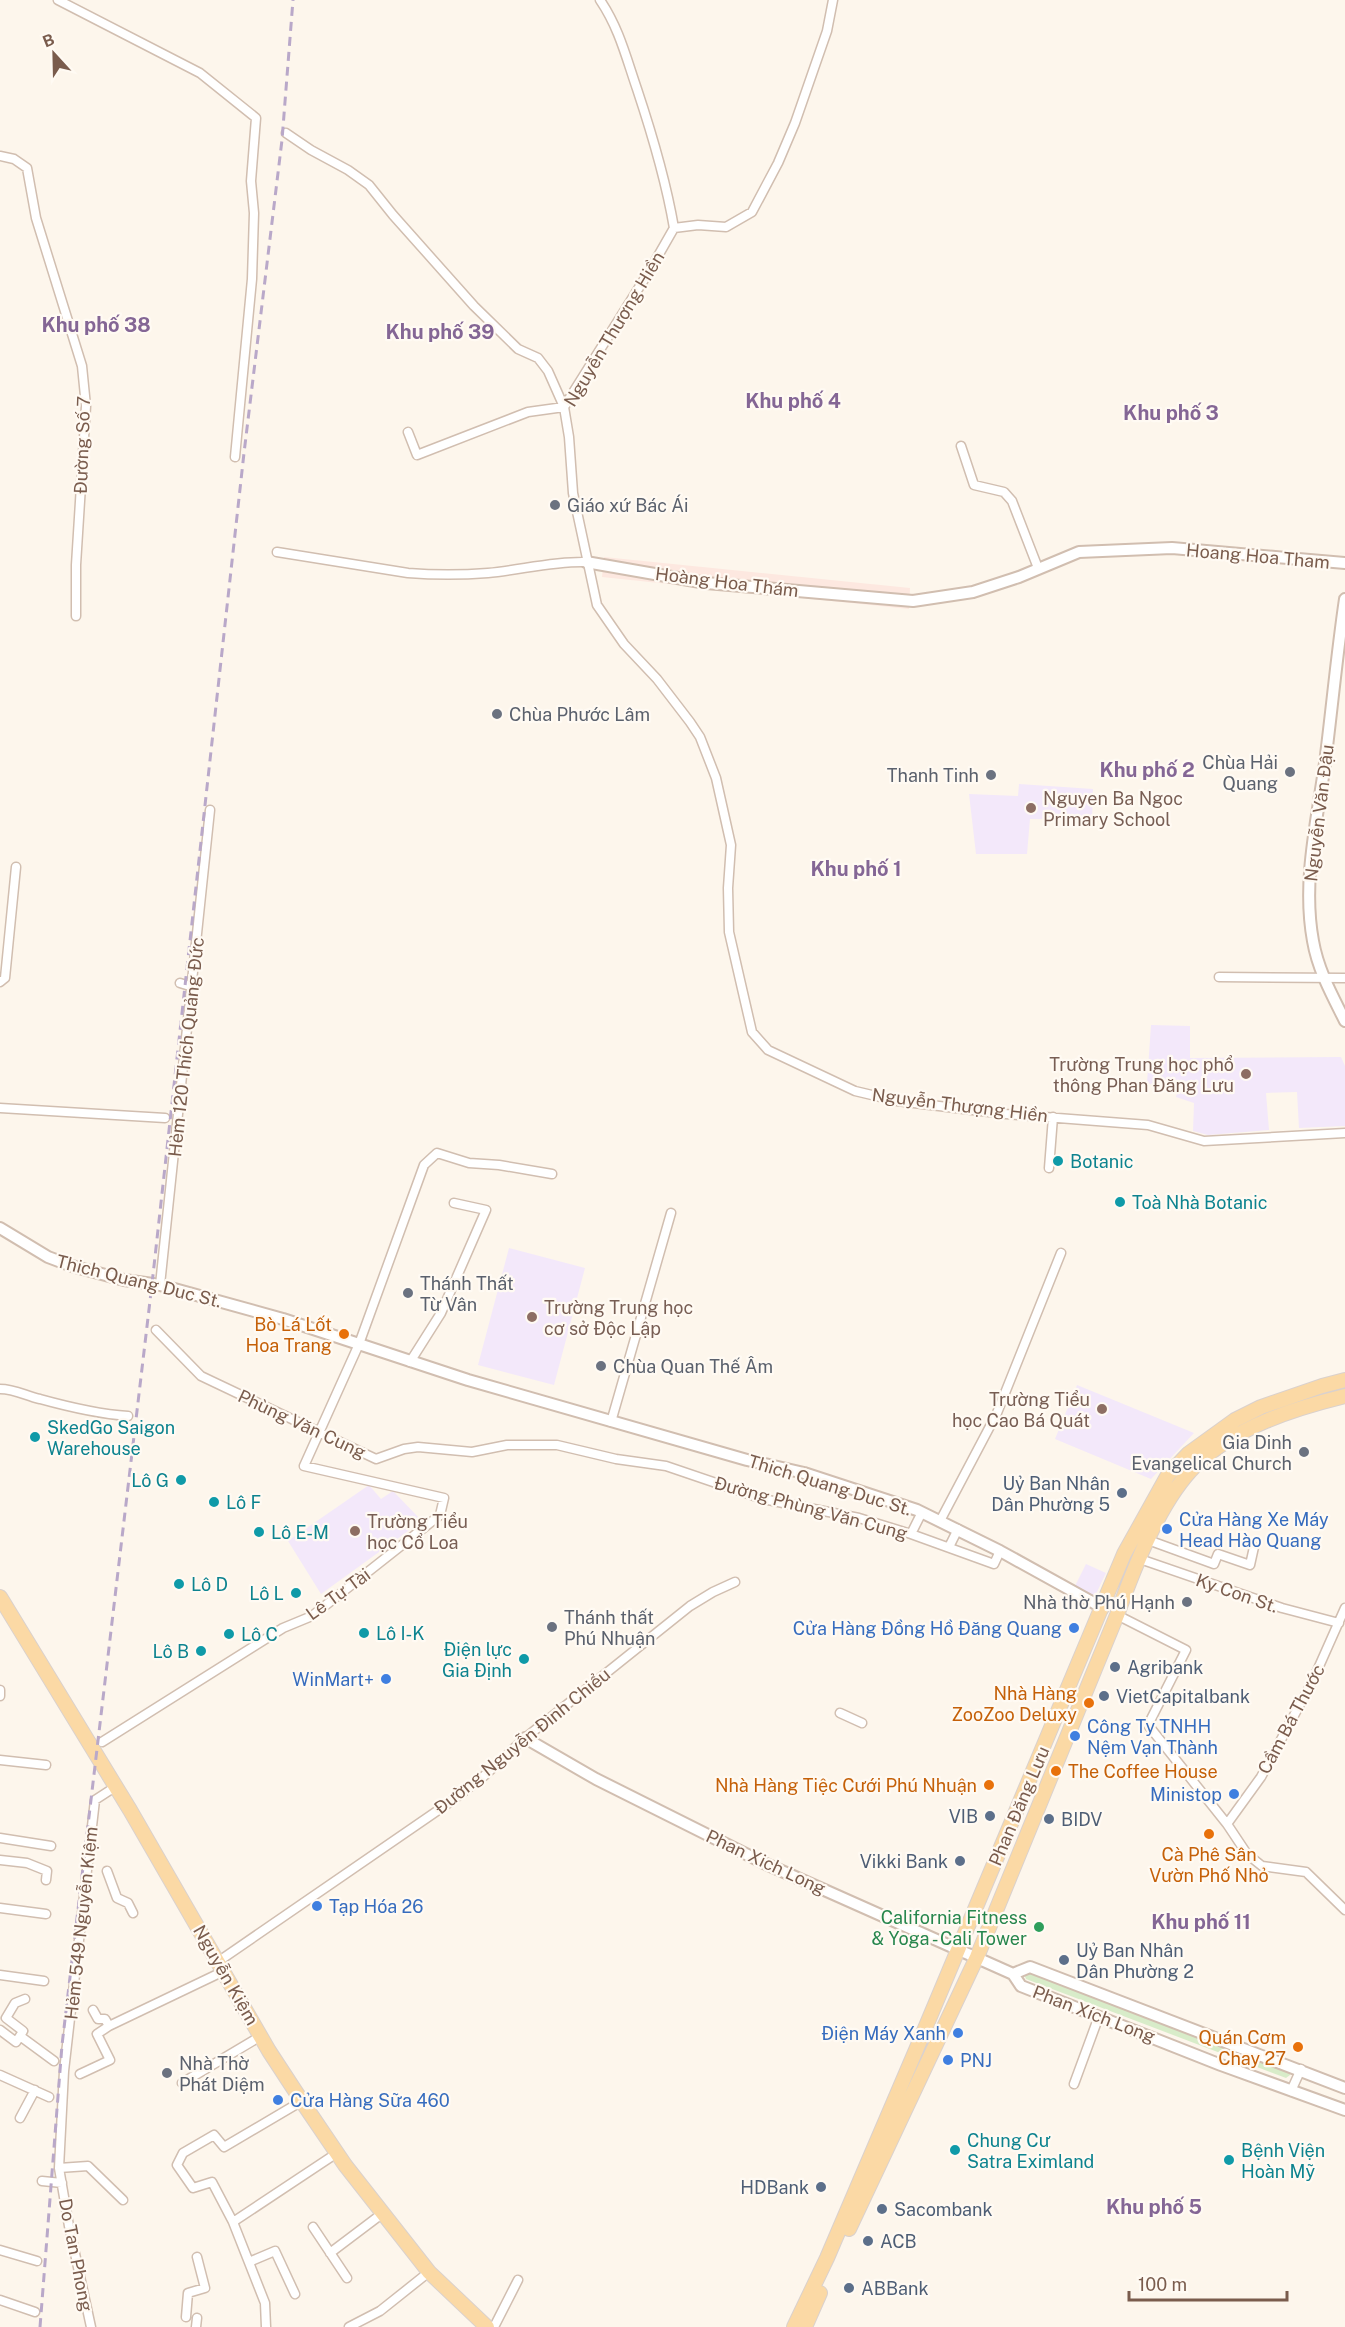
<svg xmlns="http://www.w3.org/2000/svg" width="1345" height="2327" font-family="'Public Sans',sans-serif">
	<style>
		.commercial { fill: #fde8e0 }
		.education { fill: #f3e8fa }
		.green { fill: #d8ecc9 }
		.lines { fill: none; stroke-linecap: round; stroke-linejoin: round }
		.minor-casing { stroke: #d1beb0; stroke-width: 11 }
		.tertiary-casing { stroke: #d1beb0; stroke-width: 14 }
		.primary-casing { stroke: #dad1cd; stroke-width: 16 }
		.minor { stroke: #fff; stroke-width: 8 }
		.tertiary { stroke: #fff; stroke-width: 10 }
		.primary { stroke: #fbd9a5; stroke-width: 14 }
		.rail { stroke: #b9a8c9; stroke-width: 3; stroke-dasharray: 9 6; stroke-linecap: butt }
		.worship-dot { fill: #6b7280; stroke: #fffaf3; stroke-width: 2 }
		.education-dot { fill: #8d6e63; stroke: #fffaf3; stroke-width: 2 }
		.culture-dot { fill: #0f9aa8; stroke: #fffaf3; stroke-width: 2 }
		.food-dot { fill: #e8710a; stroke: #fffaf3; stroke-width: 2 }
		.service-dot { fill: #5c6f8a; stroke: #fffaf3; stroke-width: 2 }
		.shop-dot { fill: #3f7fe0; stroke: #fffaf3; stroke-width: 2 }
		.leisure-dot { fill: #2e9e5b; stroke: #fffaf3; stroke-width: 2 }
		.labels { text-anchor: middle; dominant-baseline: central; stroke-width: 4.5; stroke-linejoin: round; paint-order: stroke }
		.street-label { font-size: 18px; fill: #7a5c4d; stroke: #fffaf3 }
		.worship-label { font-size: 18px; fill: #5b616d; stroke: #fffaf3; text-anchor: start }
		.education-label { font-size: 18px; fill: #785e54; stroke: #fffaf3; text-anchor: start }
		.culture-label { font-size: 18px; fill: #0d838f; stroke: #fffaf3; text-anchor: start }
		.food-label { font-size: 18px; fill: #c56008; stroke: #fffaf3; text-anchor: end }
		.service-label { font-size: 18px; fill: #4e5e75; stroke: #fffaf3; text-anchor: start }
		.shop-label { font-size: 18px; fill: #366cbe; stroke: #fffaf3; text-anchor: start }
		.leisure-label { font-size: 18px; fill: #27864d; stroke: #fffaf3; text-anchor: end }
		.neighbourhood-label { font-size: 20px; font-weight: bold; fill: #846695; stroke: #fffaf3 }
	</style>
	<rect width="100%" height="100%" fill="#fdf6ec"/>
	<path class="commercial" d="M604 557 910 588 909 609 602 577Z"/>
	<path class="education" d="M1019 784 1093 789 1092 820 1030 819 1027 854H976L969 794 1018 796Z
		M1151 1025 1190 1026V1058L1341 1057 1345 1066V1126L1299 1128 1297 1092 1266 1093 1269 1130 1208 1135 1193 1131 1194 1103 1176 1097 1177 1093 1147 1083Z
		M509 1248 585 1268 554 1385 478 1365Z
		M1077 1385 1194 1433 1151 1479 1055 1439Z
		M369 1485 381 1499 393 1491 422 1521 321 1594 288 1541Z
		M1086 1564 1106 1573 1095 1596 1075 1586Z"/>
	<path class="green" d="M1027 1971 1290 2072V2075L1286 2078 1026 1979 1024 1974Z"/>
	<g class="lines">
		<g class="minor-casing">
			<path id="minor" d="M58 0 200 73 256 118 251 181 254 213 252 279 235 457
				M600 0C619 28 626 57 637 89 652 134 666 181 674 228
				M286 133 311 150 348 170 369 185 393 215 474 306 518 349 538 358 548 371 564 407 528 412 417 455 408 432
				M0 156 14 159 27 168 36 218 82 366 86 406 76 565V616
				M674 228 650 270 564 407 569 437 573 493 597 605 624 644 657 679 690 722 700 737 716 778 731 845 728 888 729 932 752 1032 768 1050 855 1091 897 1101 1006 1114 1148 1125 1204 1141 1345 1133
				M674 228 698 225 726 227 752 212 778 163 795 123 827 31 833 0
				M961 446 974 485 1004 492 1012 501 1038 568
				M277 552 408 573C434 575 462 575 488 573 521 570 553 561 586 562
				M1219 977 1345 978
				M0 982 5 978 16 867
				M180 983 193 987
				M0 1108 165 1118
				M1049 1168 1053 1117
				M160 1285 210 810
				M156 1330 201 1376 376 1459 404 1449 418 1447 472 1452 507 1445H557L616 1459 666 1466 763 1499 859 1518 911 1534 994 1564 1000 1551
				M410 1362 441 1313 486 1210 454 1203
				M0 1389C15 1389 26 1396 40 1399 69 1407 98 1414 128 1416
				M611 1422 671 1213
				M940 1521 997 1413 1061 1253
				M911 1534 922 1512
				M1148 1540 1214 1564 1218 1554 1250 1565 1254 1547
				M949 1547 958 1529
				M1137 1558 1282 1608 1339 1623
				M1117 1615 1186 1650 1148 1725 1227 1824 1247 1854 1262 1866 1306 1872 1345 1910
				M0 1690V1696
				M840 1713 862 1723
				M102 1742 283 1628 312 1616 440 1515 444 1498 304 1466 359 1344 424 1165 437 1153 469 1163 499 1165 552 1174
				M0 1760 46 1765
				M1227 1824 1261 1777 1313 1680 1345 1608
				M0 1838 51 1846
				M0 1860 27 1863 47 1871 46 1880
				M107 1871 117 1898 128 1903 133 1913
				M0 1908 46 1914
				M219 1961 453 1800 484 1776 525 1738 690 1606 713 1592 735 1582
				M0 1975 44 1981
				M25 1999 15 2003 6 2018 23 2031 20 2036 54 2061
				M93 2010 98 2019H105L109 2026
				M0 2030 16 2042 20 2036
				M80 2074 110 2060 97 2034 109 2026 224 1971
				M0 2075 49 2097
				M182 2083 261 2036
				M1074 2084 1099 2016
				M1291 2091 1301 2069
				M20 2118 35 2090
				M59 2168 88 2166 123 2200
				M42 2181 62 2183
				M233 2222 337 2153
				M313 2227 347 2278
				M0 2250 37 2261
				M330 2253 383 2213
				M249 2262 275 2251 295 2294
				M0 2300 35 2312
				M186 2317 188 2293 205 2288 197 2257
				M91 2327 69 2226 59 2168 64 2071 95 1800 115 1787
				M196 2327 197 2318
				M266 2327 265 2303 233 2222 212 2182 193 2188 177 2165 183 2153 214 2135 224 2147 302 2101
				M349 2327 380 2311 429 2272
				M494 2327 518 2280"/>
		</g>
		<g class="tertiary-casing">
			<path id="tertiary" d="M586 562 706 583 913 601 973 592 1019 577 1079 552 1172 548 1345 563
				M1345 599C1337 653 1332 708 1325 763 1317 821 1302 882 1313 941 1318 970 1332 995 1345 1021
				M0 1228 48 1257 72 1266 124 1280 160 1285 283 1319 468 1380 747 1460 804 1473 917 1510 1000 1551 1103 1608
				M525 1738 596 1779 766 1864 1013 1974 1021 1986 1221 2065 1345 2110
				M1013 1974 1030 1967 1345 2088"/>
		</g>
		<g class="primary-casing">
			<path id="primary" d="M0 1597 130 1810 269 2051 305 2106 345 2165 429 2272 487 2327
				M849 2229 977 1957 1117 1615C1134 1568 1160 1500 1196 1465 1236 1427 1292 1409 1345 1396
				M794 2327 827 2258 916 2050 1124 1554 1168 1475 1188 1454 1235 1420 1261 1407 1322 1386 1345 1380
				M805 2327 820 2293"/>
		</g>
		<use href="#minor" class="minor"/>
		<use href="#tertiary" class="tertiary"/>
		<use href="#primary" class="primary"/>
		<path class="rail" d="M40 2327 62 2045 152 1284 244 453 282 140 293 0"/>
	</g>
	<g class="worship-dot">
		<circle cx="555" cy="505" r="6"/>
		<circle cx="497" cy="714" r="6"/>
		<circle cx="1290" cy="772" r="6"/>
		<circle cx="991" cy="775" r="6"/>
		<circle cx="408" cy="1293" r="6"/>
		<circle cx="601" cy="1366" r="6"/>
		<circle cx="1304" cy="1452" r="6"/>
		<circle cx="1187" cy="1602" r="6"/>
		<circle cx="552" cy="1627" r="6"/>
		<circle cx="167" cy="2073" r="6"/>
	</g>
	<g class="education-dot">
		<circle cx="1031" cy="808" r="6"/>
		<circle cx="1246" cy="1074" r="6"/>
		<circle cx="532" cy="1317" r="6"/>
		<circle cx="1102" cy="1409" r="6"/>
		<circle cx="355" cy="1531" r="6"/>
	</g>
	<g class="culture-dot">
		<circle cx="1058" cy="1161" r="6"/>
		<circle cx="1120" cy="1202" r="6"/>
		<circle cx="35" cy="1437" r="6"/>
		<circle cx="181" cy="1480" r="6"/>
		<circle cx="214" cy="1502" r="6"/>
		<circle cx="259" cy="1532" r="6"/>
		<circle cx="179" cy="1584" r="6"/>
		<circle cx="296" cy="1593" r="6"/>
		<circle cx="364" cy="1633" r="6"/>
		<circle cx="229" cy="1634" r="6"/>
		<circle cx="201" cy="1651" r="6"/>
		<circle cx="524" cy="1659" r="6"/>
		<circle cx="955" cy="2150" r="6"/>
		<circle cx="1229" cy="2160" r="6"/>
	</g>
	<g class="food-dot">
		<circle cx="344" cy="1334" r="6"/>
		<circle cx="1089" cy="1703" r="6"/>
		<circle cx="1056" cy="1771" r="6"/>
		<circle cx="989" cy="1785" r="6"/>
		<circle cx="1209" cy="1834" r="6"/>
		<circle cx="1298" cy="2047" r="6"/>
	</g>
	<g class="service-dot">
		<circle cx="1122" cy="1493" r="6"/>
		<circle cx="1115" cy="1667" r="6"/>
		<circle cx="1104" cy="1696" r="6"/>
		<circle cx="990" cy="1816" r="6"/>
		<circle cx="1049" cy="1819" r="6"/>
		<circle cx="960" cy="1861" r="6"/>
		<circle cx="1064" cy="1960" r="6"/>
		<circle cx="821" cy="2187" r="6"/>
		<circle cx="882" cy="2209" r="6"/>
		<circle cx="868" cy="2241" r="6"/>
		<circle cx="849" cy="2288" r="6"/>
	</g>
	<g class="shop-dot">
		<circle cx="1167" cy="1529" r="6"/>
		<circle cx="1074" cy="1628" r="6"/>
		<circle cx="386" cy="1679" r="6"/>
		<circle cx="1075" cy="1736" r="6"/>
		<circle cx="1234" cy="1794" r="6"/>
		<circle cx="317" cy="1906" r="6"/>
		<circle cx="958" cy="2033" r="6"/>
		<circle cx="948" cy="2060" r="6"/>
		<circle cx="278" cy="2100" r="6"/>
	</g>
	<circle class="leisure-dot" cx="1039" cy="1927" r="6"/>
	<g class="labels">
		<g class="street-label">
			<text transform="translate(614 329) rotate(-59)">Nguyễn Thượng Hiền</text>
			<text transform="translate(82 445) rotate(-88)">Đường Số 7</text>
			<text transform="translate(1258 556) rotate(5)">Hoang Hoa Tham</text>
			<text transform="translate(727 582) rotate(7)">Hoàng Hoa Thám</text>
			<text transform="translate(1319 813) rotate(-83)">Nguyễn Văn Đậu</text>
			<text transform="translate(186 1047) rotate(-84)">Hẻm 120 Thích Quảng Đức</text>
			<text transform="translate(960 1105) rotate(7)">Nguyễn Thượng Hiền</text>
			<text transform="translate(139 1281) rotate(14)">Thich Quang Duc St.</text>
			<text transform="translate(302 1424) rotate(25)">Phùng Văn Cung</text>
			<text transform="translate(830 1485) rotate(17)">Thich Quang Duc St.</text>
			<text transform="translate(811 1508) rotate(15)">Đường Phùng Văn Cung</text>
			<text transform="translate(1237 1593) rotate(19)">Ky Con St.</text>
			<text transform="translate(338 1594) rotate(-36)">Lê Tự Tài</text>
			<text transform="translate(1291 1719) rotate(-62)">Cầm Bá Thước</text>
			<text transform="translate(522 1741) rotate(-39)">Đường Nguyễn Đình Chiểu</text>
			<text transform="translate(1019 1806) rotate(-67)">Phan Đăng Lưu</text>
			<text transform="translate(766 1862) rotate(25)">Phan Xich Long</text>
			<text transform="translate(81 1923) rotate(-84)">Hẻm 549 Nguyễn Kiệm</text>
			<text transform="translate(226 1975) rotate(60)">Nguyễn Kiệm</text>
			<text transform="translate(1094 2014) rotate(21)">Phan Xích Long</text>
			<text transform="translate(76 2255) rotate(79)">Do Tan Phong</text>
		</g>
		<g class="worship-label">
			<text x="567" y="505">Giáo xứ Bác Ái</text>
			<text x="509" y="714">Chùa Phước Lâm</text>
			<text x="1278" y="762" text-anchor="end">Chùa Hải<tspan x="1278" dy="21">Quang</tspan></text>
			<text x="979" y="775" text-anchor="end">Thanh Tinh</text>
			<text x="420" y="1283">Thánh Thất<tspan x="420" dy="21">Từ Vân</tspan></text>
			<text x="613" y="1366">Chùa Quan Thế Âm</text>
			<text x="1292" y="1442" text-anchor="end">Gia Dinh<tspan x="1292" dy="21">Evangelical Church</tspan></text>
			<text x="1175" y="1602" text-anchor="end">Nhà thờ Phú Hạnh</text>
			<text x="564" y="1617">Thánh thất<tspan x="564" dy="21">Phú Nhuận</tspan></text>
			<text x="179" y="2063">Nhà Thờ<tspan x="179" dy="21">Phát Diệm</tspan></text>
		</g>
		<g class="education-label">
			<text x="1043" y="798">Nguyen Ba Ngoc<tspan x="1043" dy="21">Primary School</tspan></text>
			<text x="1234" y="1064" text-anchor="end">Trường Trung học phổ<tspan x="1234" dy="21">thông Phan Đăng Lưu</tspan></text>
			<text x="544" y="1307">Trường Trung học<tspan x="544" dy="21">cơ sở Độc Lập</tspan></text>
			<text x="1090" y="1399" text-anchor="end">Trường Tiểu<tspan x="1090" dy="21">học Cao Bá Quát</tspan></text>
			<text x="367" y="1521">Trường Tiểu<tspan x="367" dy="21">học Cổ Loa</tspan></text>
		</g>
		<g class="culture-label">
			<text x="1070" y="1161">Botanic</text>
			<text x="1132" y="1202">Toà Nhà Botanic</text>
			<text x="47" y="1427">SkedGo Saigon<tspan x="47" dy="21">Warehouse</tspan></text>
			<text x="169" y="1480" text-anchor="end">Lô G</text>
			<text x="226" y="1502">Lô F</text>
			<text x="271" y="1532">Lô E-M</text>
			<text x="191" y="1584">Lô D</text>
			<text x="284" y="1593" text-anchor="end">Lô L</text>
			<text x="376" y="1633">Lô I-K</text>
			<text x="241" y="1634">Lô C</text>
			<text x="512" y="1649" text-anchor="end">Điện lực<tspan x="512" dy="21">Gia Định</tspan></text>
			<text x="189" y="1651" text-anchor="end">Lô B</text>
			<text x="967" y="2140">Chung Cư<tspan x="967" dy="21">Satra Eximland</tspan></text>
			<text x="1241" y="2150">Bệnh Viện<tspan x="1241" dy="21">Hoàn Mỹ</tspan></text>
		</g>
		<g class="food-label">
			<text x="332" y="1324">Bò Lá Lốt<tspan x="332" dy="21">Hoa Trang</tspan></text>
			<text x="1077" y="1693">Nhà Hàng<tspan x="1077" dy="21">ZooZoo Deluxy</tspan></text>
			<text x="1068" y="1771" text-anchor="start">The Coffee House</text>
			<text x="977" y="1785">Nhà Hàng Tiệc Cưới Phú Nhuận</text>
			<text x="1209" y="1854" text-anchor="middle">Cà Phê Sân<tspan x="1209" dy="21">Vườn Phố Nhỏ</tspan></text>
			<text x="1286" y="2037">Quán Cơm<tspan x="1286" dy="21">Chay 27</tspan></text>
		</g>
		<g class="service-label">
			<text x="1110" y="1483" text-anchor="end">Uỷ Ban Nhân<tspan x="1110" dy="21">Dân Phường 5</tspan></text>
			<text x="1127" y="1667">Agribank</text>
			<text x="1116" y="1696">VietCapitalbank</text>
			<text x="978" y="1816" text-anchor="end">VIB</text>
			<text x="1061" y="1819">BIDV</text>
			<text x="948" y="1861" text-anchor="end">Vikki Bank</text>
			<text x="1076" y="1950">Uỷ Ban Nhân<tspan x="1076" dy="21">Dân Phường 2</tspan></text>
			<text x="809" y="2187" text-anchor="end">HDBank</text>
			<text x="894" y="2209">Sacombank</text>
			<text x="880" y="2241">ACB</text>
			<text x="861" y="2288">ABBank</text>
		</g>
		<g class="shop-label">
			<text x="1179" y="1519">Cửa Hàng Xe Máy<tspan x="1179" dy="21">Head Hào Quang</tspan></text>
			<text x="1062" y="1628" text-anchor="end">Cửa Hàng Đồng Hồ Đăng Quang</text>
			<text x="374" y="1679" text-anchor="end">WinMart+</text>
			<text x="1087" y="1726">Công Ty TNHH<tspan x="1087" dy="21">Nệm Vạn Thành</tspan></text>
			<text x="1222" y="1794" text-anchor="end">Ministop</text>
			<text x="329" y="1906">Tạp Hóa 26</text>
			<text x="946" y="2033" text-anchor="end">Điện Máy Xanh</text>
			<text x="960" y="2060">PNJ</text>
			<text x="290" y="2100">Cửa Hàng Sữa 460</text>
		</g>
		<g class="leisure-label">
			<text x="1027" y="1917">California Fitness<tspan x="1027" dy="21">&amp; Yoga - Cali Tower</tspan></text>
		</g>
		<g class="neighbourhood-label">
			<text x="96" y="325">Khu phố 38</text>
			<text x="440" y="332">Khu phố 39</text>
			<text x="793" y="401">Khu phố 4</text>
			<text x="1171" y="413">Khu phố 3</text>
			<text x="1147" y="770">Khu phố 2</text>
			<text x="856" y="869">Khu phố 1</text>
			<text x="1201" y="1922">Khu phố 11</text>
			<text x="1154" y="2207">Khu phố 5</text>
		</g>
	</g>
	<g transform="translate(54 54) rotate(338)" stroke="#fffaf3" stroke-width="4.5" paint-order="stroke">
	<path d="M0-4.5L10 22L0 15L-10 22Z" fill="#7a5c4d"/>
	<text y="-9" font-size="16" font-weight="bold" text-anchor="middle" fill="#7a5c4d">B</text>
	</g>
	<path d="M1129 2291v9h158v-9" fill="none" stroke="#7a5c4d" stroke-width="3"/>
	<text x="1138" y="2291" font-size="18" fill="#7a5c4d" stroke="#fffaf3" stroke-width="4.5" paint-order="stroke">100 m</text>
</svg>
